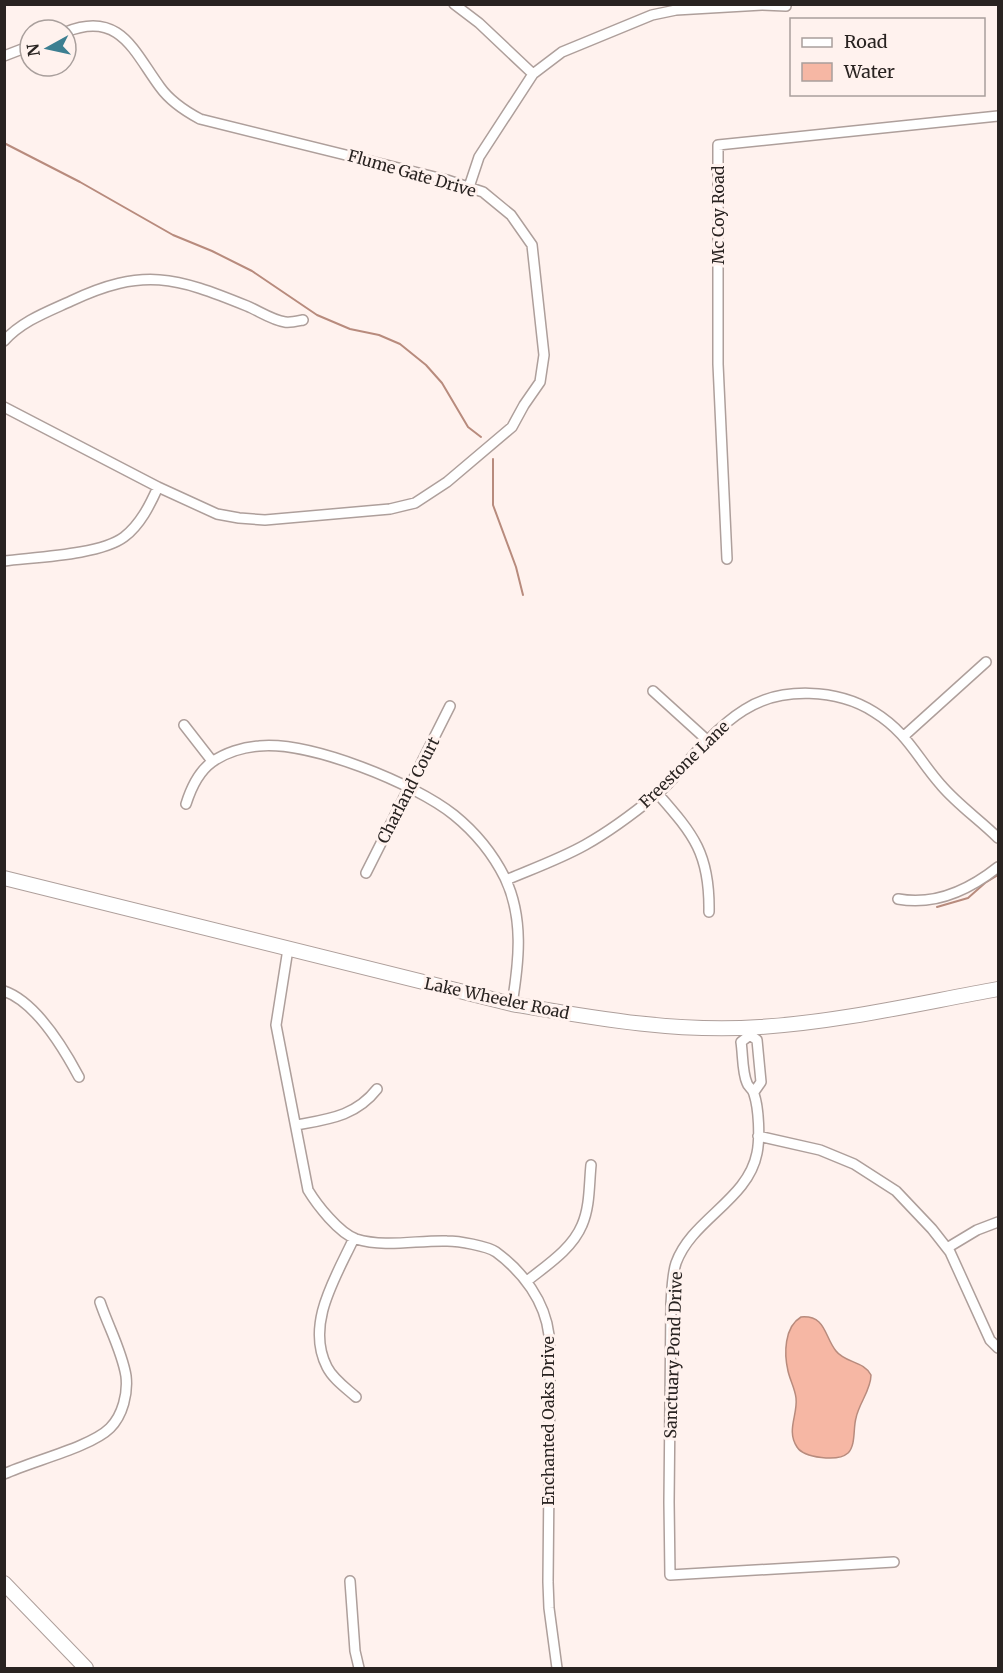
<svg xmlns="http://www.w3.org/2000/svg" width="1003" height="1673" font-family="Merriweather,serif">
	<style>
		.water { fill: #f6b7a4; stroke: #b88b7d; stroke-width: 1.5 }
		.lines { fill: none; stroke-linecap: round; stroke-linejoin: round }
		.stream { stroke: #b88b7d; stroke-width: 2 }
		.street-casing { stroke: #ae9f9b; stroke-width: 12 }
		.secondary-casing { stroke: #ae9f9b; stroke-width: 16 }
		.street { stroke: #fff; stroke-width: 9 }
		.secondary { stroke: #fff; stroke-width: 14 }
		.labels { text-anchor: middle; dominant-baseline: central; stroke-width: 6; stroke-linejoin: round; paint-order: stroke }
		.street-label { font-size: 16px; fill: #292321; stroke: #fff2ee }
	</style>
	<rect width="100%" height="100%" fill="#fff2ee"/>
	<path class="water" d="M801 1317C826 1315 824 1336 836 1351 845 1363 864 1361 871 1375 871 1390 859 1403 856 1418 853 1428 856 1445 848 1453 838 1462 804 1458 797 1447 786 1430 798 1415 796 1398 795 1389 790 1380 788 1371 784 1354 784 1327 801 1317Z"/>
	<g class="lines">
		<path class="stream" d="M4 143 80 182 173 235 212 251 252 271 317 315 350 329 379 335 400 344 426 365 442 383 468 427 481 437
			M493 459V505L516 567 523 595
			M937 907 968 898 985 883 998 875"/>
		<g class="street-casing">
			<path id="street" d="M454 4 479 23 533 74
				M4 56 30 46
				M469 187 479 157 533 74 562 52 652 15 676 10 762 5 786 6
				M4 341C22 321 47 312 71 301 143 267 176 277 247 306 259 311 272 320 285 322 290 323 298 321 303 320
				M4 407 158 487 217 514 239 518 265 520 390 509 415 503 447 482 512 427 524 405 540 382 544 355 532 245 511 215 483 192 447 180 200 119C185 111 170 101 160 87 134 52 120 10 66 32
				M727 559 718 364V145L998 116
				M4 561C35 557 100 555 124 537 140 525 150 505 158 487
				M653 691 707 740
				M184 725 212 761
				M904 736 986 662
				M658 794C694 835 710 854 709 912
				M186 804C191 788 198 772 212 762 225 753 243 747 259 746 310 741 414 783 454 815 475 832 493 854 505 878 524 918 519 962 512 1004
				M366 873 450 706
				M506 880C532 869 560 859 585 845 610 831 634 813 656 795 676 779 690 756 709 739 719 729 731 718 744 710 781 686 838 689 874 712 908 733 917 758 941 785 958 805 980 820 998 838
				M898 899C936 906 969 890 998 867
				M288 949 276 1025 308 1190C317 1205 339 1233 356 1239 386 1248 417 1240 447 1241 459 1241 487 1246 496 1252 523 1272 545 1301 549 1335 550 1347 550 1360 550 1372L548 1582 549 1608 557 1668
				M4 991C36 1002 64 1049 79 1077
				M749 1028 750 1035 757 1040 761 1082 754 1092
				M750 1035 741 1042C743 1054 742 1072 747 1083 748 1087 753 1089 754 1094 759 1109 760 1138 757 1153 748 1200 692 1219 676 1263 672 1275 672 1290 671 1304L669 1502 670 1575 894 1562
				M297 1125C329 1119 356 1116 377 1089
				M758 1136 820 1150 854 1164 896 1191 932 1229 950 1252 990 1340 998 1348
				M354 1238C336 1277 305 1324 327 1367 333 1379 346 1388 356 1397
				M947 1248 977 1230 998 1222
				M527 1281C547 1265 572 1249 582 1225 590 1207 589 1185 591 1165
				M4 1474C32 1461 91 1447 110 1428 123 1415 128 1393 126 1376 122 1351 108 1326 100 1302
				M350 1581 355 1651 359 1668"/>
		</g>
		<g class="secondary-casing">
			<path id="secondary" d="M4 878 512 1004C594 1018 677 1033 760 1027 840 1022 920 1003 998 989
				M4 1583 86 1668"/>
		</g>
		<use href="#street" class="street"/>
		<use href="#secondary" class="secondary"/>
	</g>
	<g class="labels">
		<g class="street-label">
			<text transform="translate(412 173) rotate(16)">Flume Gate Drive</text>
			<text transform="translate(718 215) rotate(-90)">Mc Coy Road</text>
			<text transform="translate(684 764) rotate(-44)">Freestone Lane</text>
			<text transform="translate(408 790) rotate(-63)">Charland Court</text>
			<text transform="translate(497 998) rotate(12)">Lake Wheeler Road</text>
			<text transform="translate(673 1355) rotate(-88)">Sanctuary Pond Drive</text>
			<text transform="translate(548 1421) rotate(-90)">Enchanted Oaks Drive</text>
		</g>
	</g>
	<rect width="1003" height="1673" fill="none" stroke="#292321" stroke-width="12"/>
	<rect x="790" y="18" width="195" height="78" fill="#fff2ee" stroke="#a99f9c" stroke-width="1.5"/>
	<rect x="802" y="38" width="30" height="9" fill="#ffffff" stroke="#a99f9c" stroke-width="1.5"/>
	<text x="844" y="48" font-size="18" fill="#292321">Road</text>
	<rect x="802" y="63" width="30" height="18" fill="#f6b7a4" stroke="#a99f9c" stroke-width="1.5"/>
	<text x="844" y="78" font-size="18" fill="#292321">Water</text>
	<g transform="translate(48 48) rotate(262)"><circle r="28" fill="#fff2ee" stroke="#a99f9c" stroke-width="1.5"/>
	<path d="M0-4.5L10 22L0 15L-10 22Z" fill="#3d7f91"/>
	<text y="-9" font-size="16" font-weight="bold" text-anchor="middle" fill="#292321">N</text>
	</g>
</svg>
